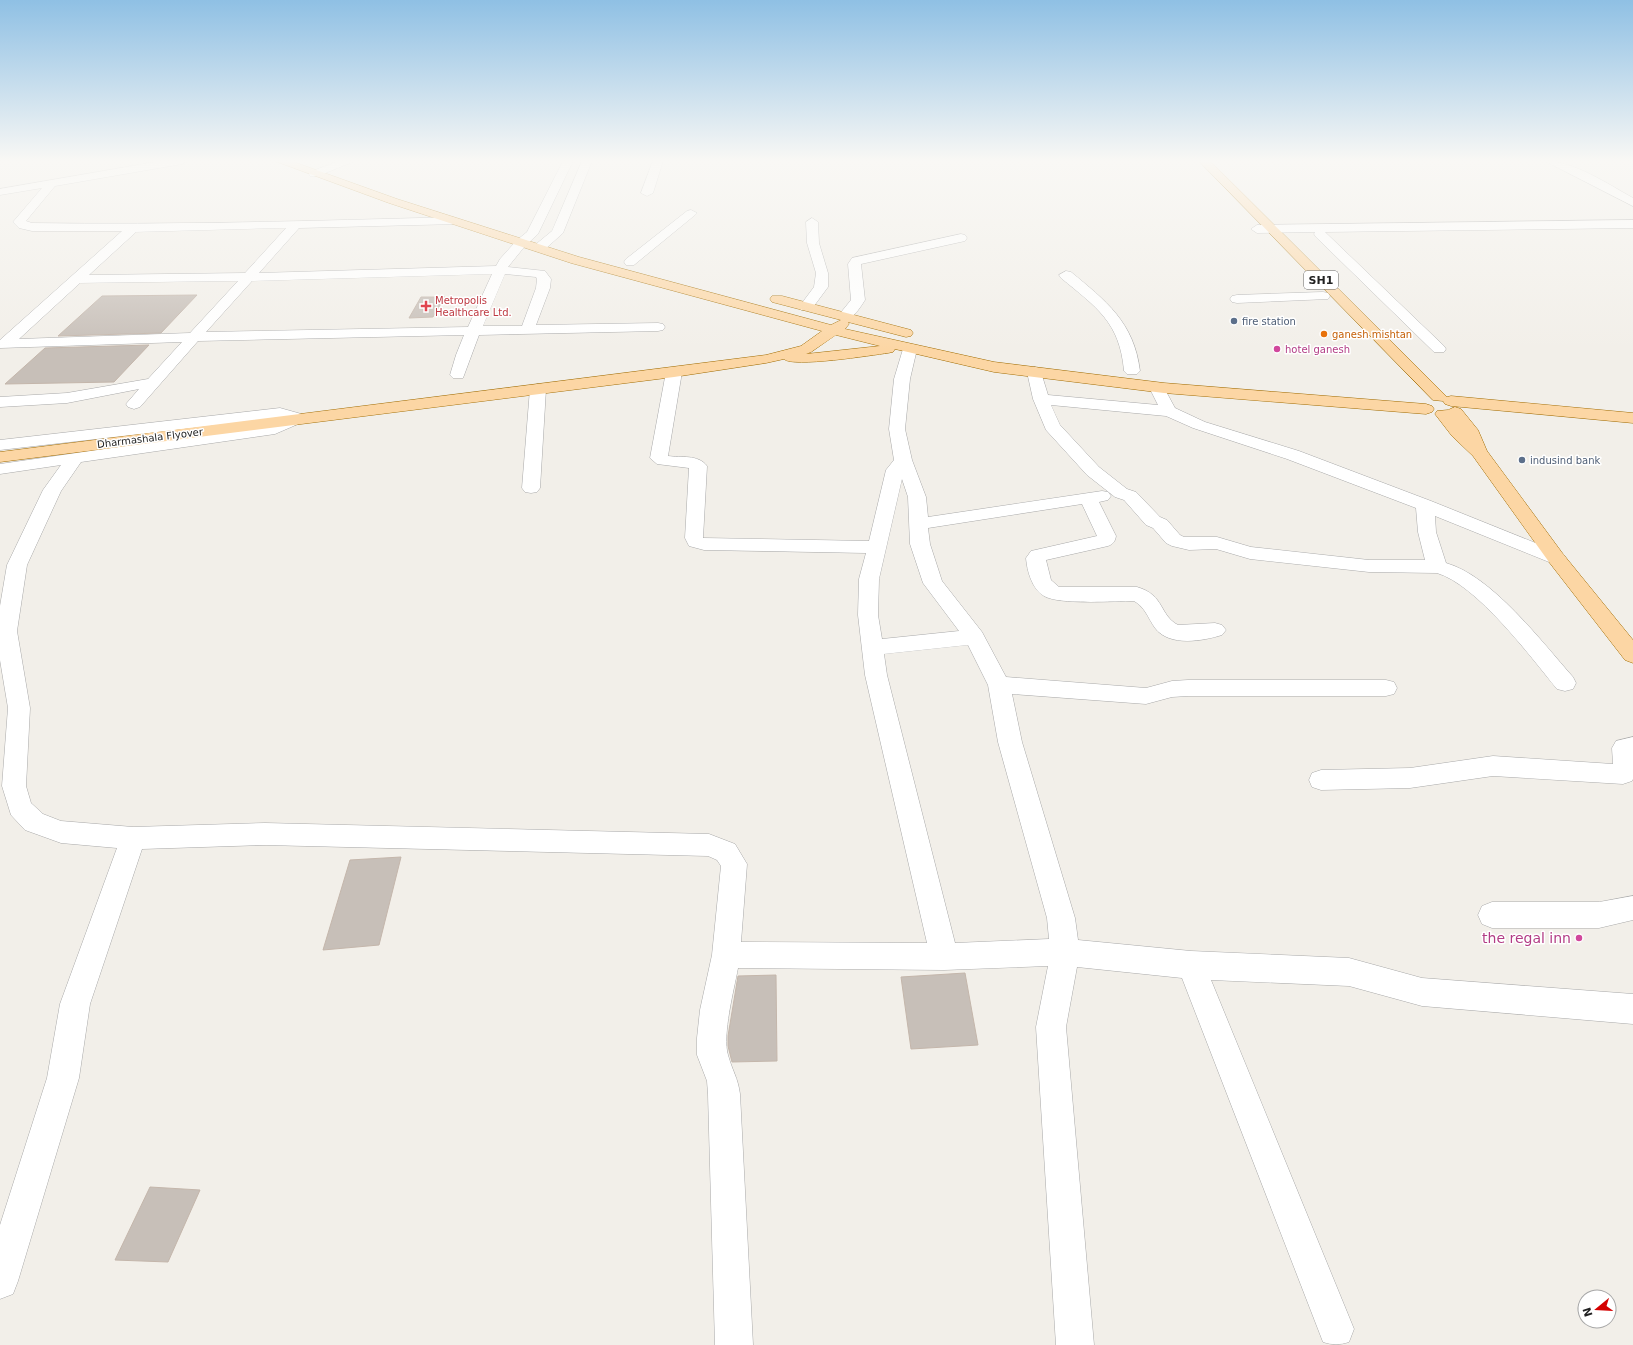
<svg xmlns="http://www.w3.org/2000/svg" width="1633" height="1345" font-family="'DejaVu Sans',sans-serif">
	<style>
		.building { fill: #c7bfb8; stroke: #c4b6ab }
		.lines { fill: none; stroke-linecap: round; stroke-linejoin: round }
		.minor-casing { stroke: #a9a9a9; stroke-width: 1 }
		.major-casing { stroke: #a06b00; stroke-width: 1 }
		.minor { fill: #fff; fill-rule: evenodd }
		.major { fill: #fcd6a4; fill-rule: evenodd }
		.health-dot { fill: #e0444e; stroke: #fff; stroke-width: 1.5 }
		.service-dot { fill: #5c6f8a; stroke: #fff; stroke-width: 1.5 }
		.food-dot { fill: #e8710a; stroke: #fff; stroke-width: 1.5 }
		.hotel-dot { fill: #d1479c; stroke: #fff; stroke-width: 1.5 }
		.labels { text-anchor: middle; dominant-baseline: central; stroke-width: 3; stroke-linejoin: round; paint-order: stroke }
		.far-health-label { font-size: 10px; fill: #be3a42; stroke: #fff; text-anchor: start }
		.far-service-label { font-size: 10px; fill: #4e5e75; stroke: #fff; text-anchor: start }
		.far-food-label { font-size: 10px; fill: #c56008; stroke: #fff; text-anchor: start }
		.far-hotel-label { font-size: 10px; fill: #b23c85; stroke: #fff; text-anchor: start }
		.far-street-label { font-size: 10px; fill: #222; stroke: #fff }
		.shield { fill: #fff; stroke: #646464; stroke-width: 1 }
		.shield-label { font-size: 11px; font-weight: bold; fill: #222 }
		.near-hotel-label { font-size: 14px; fill: #b23c85; stroke: #fff; text-anchor: end }
	</style>
	<rect width="100%" height="100%" fill="#f2efe9"/>
	<path class="building" d="M197 295 161 333 58 336 102 296Z
		M421 297H445L433 317 409 318Z
		M149 345 114 382 5 384 45 348Z
		M401 857 379 945 323 950 350 860Z
		M965 973 978 1045 911 1049 901 977Z
		M776 975 777 1061 732 1062 728 1046V1036L738 976Z
		M150 1187 200 1190 168 1262 115 1260Z"/>
	<g class="lines">
		<g class="minor-casing">
			<path id="minor" d="M161 161H187L182 164 55 186 26 221 32 223C173 225 312 221 453 217L459 221 457 224 299 228 259 273 496 266 500 259 517 240 527 232 563 161H573L538 234 525 246 508 267 545 271 551 279 550 288 536 325 658 323 663 324 665 327 663 330 658 331 479 335 463 378H453L450 375 456 355 464 335 198 341 140 407 134 409 128 407 126 404 139 389 67 403 0 407V397L67 393 148 379 182 342 0 348V340L122 231H32L19 228 13 222 42 188 0 195V189ZM286 228 245 273 89 275 136 232ZM492 274 468 327 206 332 252 281ZM505 274 536 277 537 279 536 288 522 326H483ZM238 281 190 333 19 339 80 283Z
				M339 161H355L318 176H310L309 174 310 172Z
				M582 161H592L563 233 543 251H535L533 248 535 245 552 231Z
				M653 161H663L653 193 647 196 641 193Z
				M1545 161C1574 161 1608 184 1633 198V206Z
				M691 210 697 213 695 215 634 265H626L624 262 626 259 687 211Z
				M812 218 818 222 819 243 828 273V287L811 310H801L799 307 814 287 816 273 807 243 806 222Z
				M1633 220V228L1325 232 1444 346 1446 349 1444 352H1434L1316 237 1314 234 1315 232 1257 233 1251 229 1257 225Z
				M961 234 965 235 967 238 965 241 861 264 865 300C859 309 852 322 840 319L838 316 851 300 848 264 852 258Z
				M1066 271 1071 272C1106 301 1134 322 1140 371L1137 374H1127L1124 371C1120 322 1096 307 1061 278L1059 275Z
				M1323 292 1328 293 1330 296 1328 299 1237 303 1232 302 1230 299 1232 296 1237 295Z
				M910 345 915 346 917 349 910 379 905 429 912 460 926 497 928 517 1102 491 1108 492 1111 496 1108 500 1099 502 1116 536C1115 542 1113 544 1108 546L1046 560 1051 580 1059 587H1137C1165 595 1159 615 1178 625L1215 623 1222 625 1226 630 1222 635C1203 641 1169 647 1155 628 1148 618 1145 607 1134 601 1115 601 1059 605 1044 596 1032 589 1027 571 1026 558L1031 551 1097 536 1082 504 928 528 930 544 942 581 982 632 1006 677 1146 688 1172 681 1188 680H1386L1394 682 1397 688 1394 694 1386 696H1188L1172 697 1146 704 1012 694 1022 742 1075 918 1078 940 1191 951 1349 958 1422 978 1633 994V1024L1422 1006 1349 986 1211 980 1354 1329 1349 1342C1340 1345 1332 1345 1323 1342L1182 978 1077 967 1066 1027 1094 1345H1056L1036 1027 1048 966 944 970 738 968C734 990 722 1035 728 1055 732 1070 738 1078 740 1094L753 1345H715L708 1094 707 1081 697 1055V1038L700 1010 712 955 721 866 717 860 708 856 265 845 142 849 90 1004 79 1078 18 1281 13 1294 0 1299V1225L47 1078 60 1004 117 848 61 843 25 830 11 815 2 786 8 708 0 660V606L7 565 43 490 61 465 0 474V464L271 425 284 419 280 418 0 450V440L280 408 305 415 307 418 305 421 275 434 81 462 61 491 27 565 17 631 30 708 26 786 31 803 43 814 61 821 133 827 265 823 709 834 735 844 747 864 741 942 927 943 865 675 858 615 859 579 866 553 704 550 689 546 685 538 689 468 657 464 650 458 666 372 669 369H679L682 372 668 456C681 458 698 454 707 466L703 538 869 541 886 470 894 460 889 429 894 379 903 349 905 346ZM902 479 908 497 910 544 923 583 959 631 882 639 878 615 879 579ZM968 645 988 685 998 742 1047 918 1049 939 955 943 887 675 884 654Z
				M1035 367 1040 369 1048 395 1158 405 1149 387 1152 384H1162L1175 408 1205 422 1299 451 1431 501 1563 554 1566 558 1563 562 1556 564 1549 562 1435 516 1436 532 1446 563C1492 576 1541 641 1573 677L1576 683 1573 689 1565 691 1557 689C1530 656 1477 585 1437 573L1369 572 1250 559 1216 549 1189 550 1172 546 1166 543 1153 528 1146 525 1124 500 1115 497 1087 475 1046 430 1033 399 1027 372 1030 369ZM1051 405 1166 416 1193 428 1287 459 1416 508 1418 532 1425 560H1369L1251 547 1217 537H1184L1180 535 1167 520 1160 517 1136 492 1127 489 1099 467 1060 425Z
				M538 384 544 386 546 389 540 488 537 492 531 493 525 492 522 488 530 389 532 386Z
				M1633 737V779L1632 781 1623 784 1493 776 1410 788 1321 790 1312 787 1309 780 1312 773 1321 770 1410 768 1493 756 1613 764 1612 748 1616 741Z
				M1633 896V920L1599 928H1492L1482 924 1478 915 1482 906 1492 902H1599Z"/>
		</g>
		<g class="major-casing">
			<path id="major" d="M275 161H291L397 199 579 257 831 325 841 320 772 302 770 299 772 296H782L911 330 913 333 911 336 906 337 848 322 849 324 845 329 994 362 1164 383 1426 404 1432 406 1434 409 1432 412 1426 414 1164 393 994 372 895 349 893 352 888 353C873 355 792 368 784 359L766 363 674 377 0 462V452L766 355 801 346 822 331 571 263 389 203ZM836 335 880 346 806 354 811 352Z
				M1199 161H1210L1447 397 1451 396 1633 413V423L1451 406 1445 404 1443 401 1433 400Z
				M1455 407 1461 409 1478 430 1487 451 1563 554 1633 640V663L1625 660 1549 562 1473 456 1452 436 1435 414 1437 411 1448 410Z"/>
		</g>
		<use href="#minor" class="minor"/>
		<use href="#major" class="major"/>
	</g>
	<linearGradient id="sky" x2="0" y2="1"><stop stop-color="#8fc0e4"/><stop offset="0.46" stop-color="#f9f8f5"/><stop offset="1" stop-color="#f9f8f5" stop-opacity="0"/></linearGradient>
	<rect width="1633" height="350" fill="url(#sky)"/>
	<path class="health-dot" d="M424 300h4v4h4v4h-4v4h-4v-4h-4v-4h4z"/>
	<g class="service-dot">
		<circle cx="1234" cy="321" r="4"/>
		<circle cx="1522" cy="460" r="4"/>
	</g>
	<circle class="food-dot" cx="1324" cy="334" r="4"/>
	<g class="hotel-dot">
		<circle cx="1277" cy="349" r="4"/>
		<circle cx="1579" cy="938" r="4"/>
	</g>
	<g class="labels">
		<g class="far-health-label">
			<text x="435" y="300">Metropolis<tspan x="435" dy="12">Healthcare Ltd.</tspan></text>
		</g>
		<g class="far-service-label">
			<text x="1242" y="321">fire station</text>
			<text x="1530" y="460">indusind bank</text>
		</g>
		<g class="far-food-label">
			<text x="1332" y="334">ganesh mishtan</text>
		</g>
		<g class="far-hotel-label">
			<text x="1285" y="349">hotel ganesh</text>
		</g>
		<g class="far-street-label">
			<text transform="translate(150 438) rotate(-7)">Dharmashala Flyover</text>
		</g>
		<rect class="shield" x="1304" y="271" width="34" height="18" rx="3"/>
		<g class="shield-label">
			<text x="1321" y="280">SH1</text>
		</g>
		<g class="near-hotel-label">
			<text x="1571" y="938">the regal inn</text>
		</g>
	</g>
	<g transform="translate(1597 1309) rotate(252)"><circle r="19" fill="#ffffff" stroke="#a7a7a7"/>
	<path d="M0-3L7 15L0 10L-7 15Z" fill="#d40000"/>
	<text y="-6" font-size="11" font-weight="bold" text-anchor="middle" fill="#222222">N</text>
	</g>
</svg>
